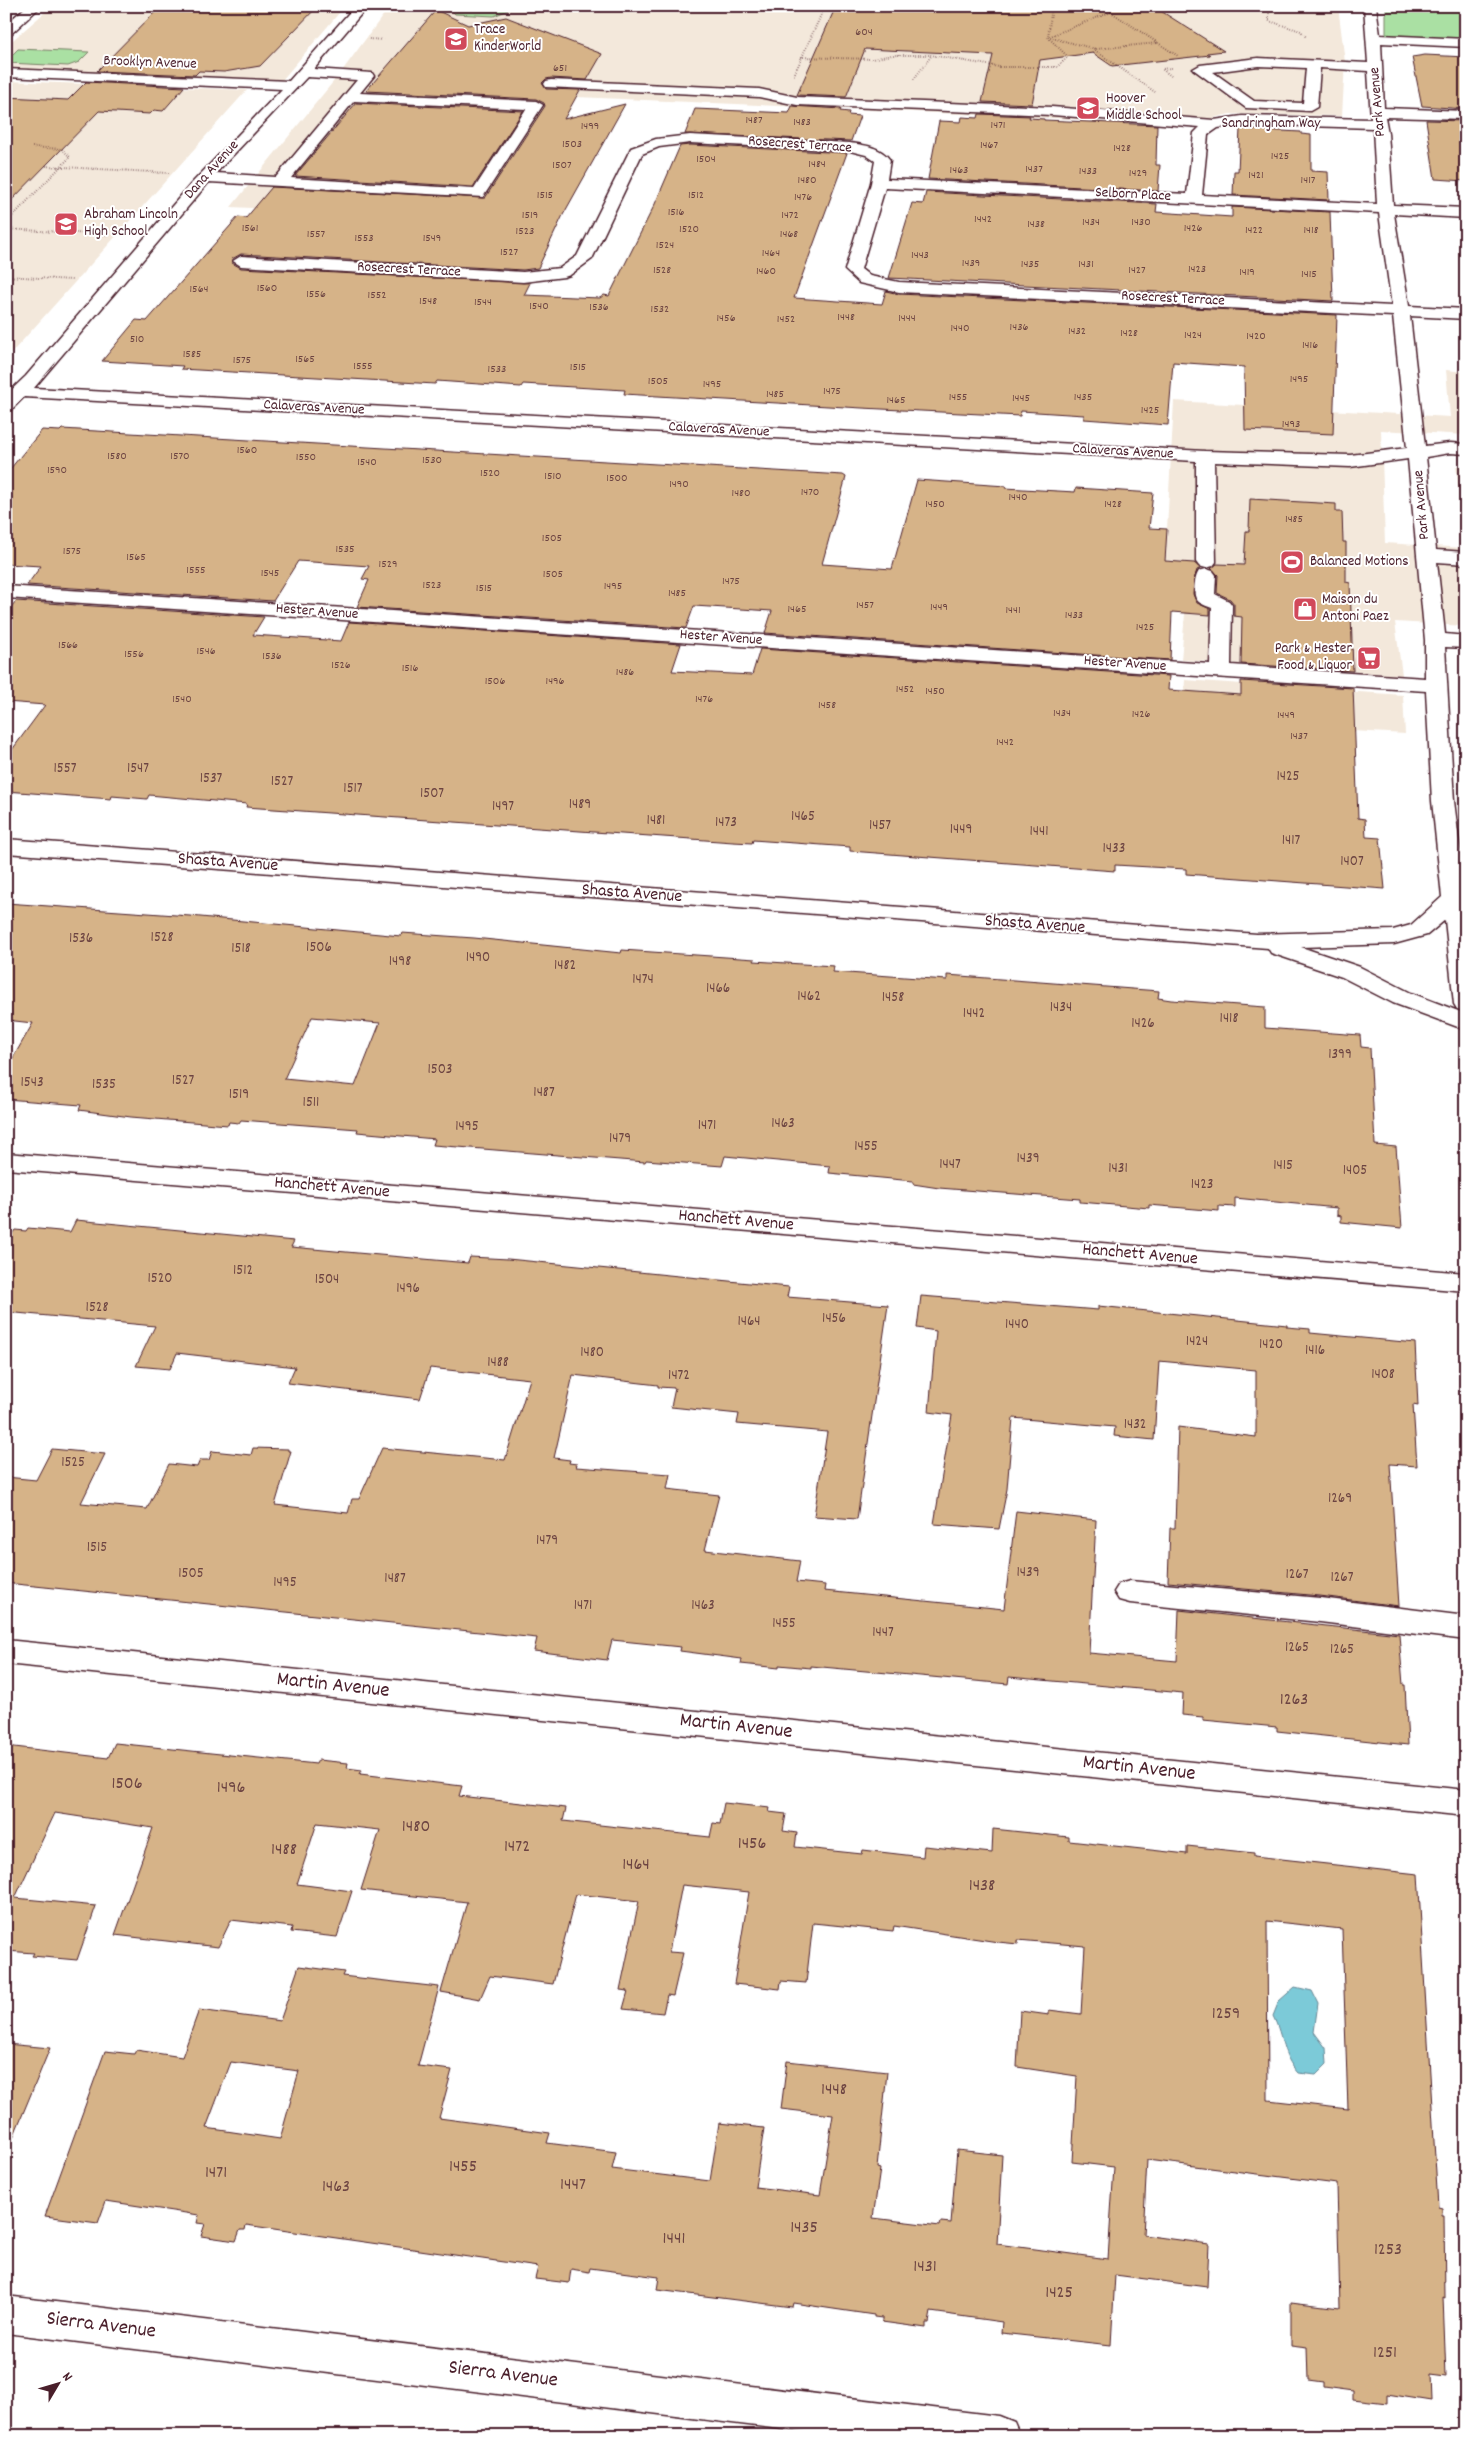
<svg xmlns="http://www.w3.org/2000/svg" width="1472" height="2442" font-family="Dekko,sans-serif">
	<style>
		.built { fill: #f3e8db }
		.green { fill: #aae0a3; stroke: #7a8067 }
		.water { fill: #7bcad8; stroke: #678693 }
		.building { fill: #d6b388; stroke: #4a1f2b; fill-rule: evenodd }
		.lines { fill: none; stroke-linecap: round; stroke-linejoin: round }
		.minor-casing { stroke: #4a1f2b; stroke-width: 3 }
		.path { stroke: #4a1f2b; stroke-width: 2; stroke-dasharray: 0.5 2; stroke-linecap: butt }
		.minor { fill: #fff; fill-rule: evenodd }
		.labels { text-anchor: middle; dominant-baseline: central; stroke-width: 4; stroke-linejoin: round; paint-order: stroke }
		.far-number-label { font-size: 12px; fill: #6d4442 }
		.far-poi-label { font-size: 15px; fill: #4a1f2b; stroke: #fff; text-anchor: start }
		.far-street-label { font-size: 15px; fill: #4a1f2b; stroke: #fff }
		.number-label { font-size: 15px; fill: #6d4442 }
		.street-label { font-size: 18px; fill: #4a1f2b; stroke: #fff }
		.near-number-label { font-size: 18px; fill: #6d4442 }
		.near-street-label { font-size: 21px; fill: #4a1f2b; stroke: #fff }
	</style>
	<rect width="100%" height="100%" fill="#fff"/>
	<filter id="ink" filterUnits="userSpaceOnUse"><feTurbulence type="fractalNoise" baseFrequency=".02" numOctaves="2"/><feDisplacementMap in="SourceGraphic" scale="10" xChannelSelector="R" yChannelSelector="G"/><feConvolveMatrix kernelMatrix="1 2 1 2 8 2 1 2 1" color-interpolation-filters="sRGB"/></filter>
	<g filter="url(#ink)">
		<path class="built" d="M52 6H345L282 80 6 68V46Z
			M390 6H1338L1345 62 1342 116 1230 114 1186 124 554 96 475 218 231 207 342 71Z
			M6 81 247 90 6 359Z
			M1446 370 1466 372V435L1381 430 1385 543 1465 548 1456 466H1466V626L1395 622 1402 675 1181 660 1189 568 1165 566 1174 401 1450 417Z
			M1185 680 1403 695 1405 734 1182 721Z"/>
		<path class="green" d="M453 6H501L508 10 494 16 455 14 448 7Z
			M1386 6H1466V39L1386 36Z
			M18 49 89 52 79 62 68 66 8 63 9 58Z"/>
		<path class="water" d="M1295 1987 1312 1991 1318 2003 1314 2032 1326 2048 1327 2064 1316 2075 1298 2073C1281 2054 1284 2038 1273 2016L1279 2001Z"/>
		<path class="building" d="M161 6H318L260 66 224 72 199 71 195 75 97 71Z
			M836 6H1153L1224 51 1207 53 1210 55 1112 66 1093 53 1040 60 1032 104 982 102 993 55 865 49 846 97 797 95Z
			M436 10 468 25 506 17 602 54 587 80 551 78 546 79 542 83 546 89 580 90 564 119 625 104 563 215 538 268 523 270 241 254 232 259V263L241 268 530 283 524 295 600 298 604 295 609 296 655 204 680 146 690 145 847 153 794 298 882 304 886 291 899 294 1337 315 1333 434 1245 430 1244 367 1173 362 1168 425 1084 419V415L1021 411 1020 416 862 408 624 394 625 390 523 384 521 387 437 381 435 384 181 369 183 366 102 361 136 320 147 321 238 217 246 218 272 187 485 198 545 106 544 103 536 99 366 91Z
			M1425 55 1466 57V109L1422 106 1412 57Z
			M86 82 184 87 163 111 154 110 150 114 99 111 6 206V97L68 100Z
			M356 103 523 111 473 187 295 176Z
			M792 106 841 109 840 111 849 112 848 115 860 116 851 141 685 134 695 109 789 113Z
			M979 114 1030 116 1029 118 1044 119V120L1157 125 1156 165H1160L1158 191 928 179 939 121 961 122 962 117 978 118Z
			M1426 120 1466 121V181L1435 179Z
			M1240 129 1301 132V134L1311 135V171L1328 172 1329 200 1233 195 1234 171H1238Z
			M926 192 1157 204 1156 212 1232 217V207L1330 212 1333 301 889 278 912 203 923 204Z
			M62 429 843 475 846 477 822 564 892 569 917 480 1006 486 1005 488 1075 492 1076 488 1153 493 1149 528 1167 529 1165 561 1194 563 1201 568 1197 570 1195 576 1193 594 1197 603 1210 609V615L1172 612 1170 660 765 633 772 611 694 606 686 628 357 607 369 580 362 579 369 566 298 561 273 601 27 585 41 566 6 564V474L42 430 60 431Z
			M1250 499 1336 504V512H1342L1343 542H1346V582L1350 583 1353 671 1241 664 1242 617 1234 616V604L1230 599 1217 593 1218 575 1211 568 1217 564 1244 565 1246 531H1249Z
			M16 601 264 617 253 635 341 641 349 622 681 644 672 671 752 675 760 649 1169 676 1168 690 1241 695V681L1353 688 1358 818 1365 819 1366 837 1380 838 1385 889 1186 874V869L1115 865V871L850 851V847L753 840 752 843 733 842 246 807 247 804 149 795 147 799 112 796 111 799 6 791V758L45 705 6 702V613Z
			M6 903 190 916 401 936 402 933 474 938 621 953 622 950 755 959 754 961 834 966 833 972 947 980V975L1159 991 1158 998 1171 1000 1265 1007V1028L1360 1035 1361 1047 1370 1048 1375 1145 1396 1147 1402 1228 1341 1222V1216L1337 1215V1208L1235 1198V1207L1219 1206V1211L1149 1205V1208L1080 1202V1199L939 1188 913 1184V1181L829 1173 830 1166 725 1156 722 1166 646 1160 645 1162 433 1145 435 1139 357 1132 358 1129 241 1120 239 1123 229 1122 228 1125 131 1117 79 1110 81 1105 6 1099V1070L33 1023 6 1020ZM312 1017 380 1023 355 1086 284 1079Z
			M76 1220 294 1241 291 1247 468 1263 470 1257 508 1259 789 1287 787 1297 888 1305 857 1519 814 1516 827 1432 737 1424 739 1414 671 1407 675 1388 658 1387V1385L573 1375 554 1458 570 1460 569 1463 577 1464 576 1467 670 1474 667 1489 719 1495 705 1550 800 1561 796 1582 825 1585 824 1591 1004 1609 1016 1511 1096 1520 1089 1653 1177 1661 1179 1610 1399 1634 1403 1685H1405L1408 1745 1277 1731V1727L1203 1720V1717L1182 1715 1183 1693 1009 1677 1008 1684 811 1666V1668L779 1665V1668L741 1664 742 1659 680 1651 681 1647 612 1640 607 1660 534 1651 537 1638 6 1583V1477L36 1480 52 1449 105 1454 81 1503 147 1509 169 1464 197 1467 200 1460H209L212 1451 251 1455 253 1448 288 1449V1451H291L275 1505 348 1513 352 1499H359L382 1448 505 1460 530 1379 430 1368 420 1399 288 1383 295 1367 177 1353 170 1369 136 1366 155 1326 6 1312V1242L15 1230 26 1231 28 1228 70 1232Z
			M921 1296 1098 1310V1306L1287 1325V1327L1310 1329V1333L1415 1343 1418 1406 1413 1405 1417 1466 1390 1464 1399 1606 1320 1596 1168 1582 1170 1528H1175L1178 1427 1256 1437V1370L1159 1361 1154 1440 1114 1436 1115 1427 1013 1418 1007 1489 999 1529 934 1524 952 1415 929 1412 936 1331 917 1328Z
			M115 1743 316 1764 318 1760 348 1763 347 1768 362 1770 360 1774 462 1786 459 1796 566 1808 563 1821 710 1837 713 1823 720 1824 724 1803 770 1808 769 1812 786 1814 783 1831 797 1833 795 1847 862 1854 863 1850 923 1857 924 1846 992 1853 993 1829 1069 1837V1841L1187 1854V1846L1254 1853V1856L1418 1874 1438 2207 1442 2208V2215H1444L1445 2298 1443 2297 1446 2377 1430 2375 1431 2401 1387 2394V2403L1353 2399V2391L1323 2387V2382L1308 2380 1307 2348 1291 2346V2302L1340 2308 1337 2184 1147 2160 1143 2235 1209 2244 1207 2287 1115 2275 1111 2345 1001 2333 1002 2322 931 2312 929 2323H926V2328L882 2322V2318L874 2317V2315L793 2303 792 2307 657 2290 659 2277 590 2268 589 2272 571 2269 569 2283 535 2279 538 2267 246 2225 245 2230H240L236 2241 201 2236 205 2224 197 2223 199 2215 106 2201 98 2223 45 2216 105 2051 134 2054 136 2050 182 2057 199 2010 280 2021 299 1966 344 1972 342 1976 439 1987 418 2066 452 2070 439 2118 550 2133 547 2143 616 2152 612 2169 710 2181 719 2123 764 2128 755 2187 820 2195 833 2115 781 2109 787 2061 887 2072 877 2168 880 2169 873 2218 940 2226 941 2222 951 2223 957 2150 1002 2155 997 2244 1108 2259 1114 2167 1072 2162 1077 2076 1017 2067 1020 2011 1049 2015V2010L1081 2014 1085 1946 1018 1940V1944L998 1942 894 1926 893 1931 813 1923 806 1983 781 1981 780 1989 734 1984 749 1892 682 1885 669 1952 683 1953 673 1996 667 1995 663 2013 623 2009 628 1991 620 1990 639 1901 576 1894 553 1984 490 1976 480 1999 441 1992 467 1902 361 1890 380 1830 317 1823 297 1884 352 1891 337 1937 291 1932 292 1927 231 1920 218 1947 115 1935 153 1828 55 1813 15 1898 96 1906 77 1960 32 1956 34 1953 6 1951V1746L108 1758ZM1267 1921 1342 1929 1348 2109 1268 2100ZM231 2062 299 2071 280 2139 206 2128Z
			M6 2044 50 2048 7 2152H6Z"/>
		<g class="lines">
			<g class="minor-casing">
				<path id="minor" d="M27 6H41L11 34 6 35V24Z
					M355 6H368L314 69 372 73 374 76 360 93 536 101 543 105 483 197 209 182 34 388 1205 451 1350 455 1407 448 1393 316 899 292 859 283 845 270 871 183 875 161 866 155 850 151 690 143 659 147 642 154 592 259 570 275 564 277 523 282 241 266 233 261 241 256 523 272 560 268 577 256 631 148 656 139 690 135 850 143C865 145 881 147 890 160L887 179 1187 194 1194 133 1200 127 1052 115 797 105 759 97 546 87 544 84 546 81 551 80 759 89 797 97 1052 107 1214 120 1242 116 1371 119 1368 71 1320 68 1317 107 1310 111 1246 108 1193 69 1200 65 1258 58 1368 63 1364 6H1376L1380 35 1466 39V47L1381 43 1384 108 1466 111V119L1385 117 1388 133 1393 205 1466 208V218L1394 214 1409 306 1466 309V319L1410 316 1425 446 1450 443 1466 444V454L1450 453 1426 457 1436 550 1466 552V564L1437 562 1445 634 1466 636V648L1445 647 1454 801 1466 896V1011L1457 1009 1454 1004 1445 920 1427 935 1394 944 1301 947 1360 967 1411 993 1466 1014V1030L1393 1003 1342 977 1271 953 1268 948 6 853V839L1257 934 1393 930 1411 925 1442 897 1432 801 1426 691 6 598V586L1210 664 1212 608C1207 606 1200 604 1197 600 1192 594 1195 576 1199 571L1206 569 1213 571 1216 575 1215 594 1229 601 1232 605 1231 665 1425 678V640L1408 459 1350 467 1214 462 1216 562 1213 566 1206 568 1199 566 1196 562V461L24 397 12 409 6 410V395L26 376 191 184 282 89 6 77V69L289 81ZM1258 66 1306 68 1303 103 1254 101 1213 72ZM307 77 357 80 276 177 216 173ZM354 101 526 109 474 189 291 178ZM1242 124 1373 128 1377 204 1202 195 1208 135 1218 128ZM885 188 1379 213 1392 306 899 282 870 276 861 269Z
					M6 1153 1466 1273V1291L6 1169Z
					M1130 1581 1320 1598 1466 1616V1640L1320 1622 1130 1603 1119 1600 1114 1592 1119 1584Z
					M6 1640 1466 1790V1816L6 1664Z
					M6 2296 999 2416 1014 2422 1020 2436H837L6 2333Z"/>
			</g>
			<path class="path" d="M1102 6 1111 12
				M1269 6V21L1301 31 1306 37
				M1111 12 1158 43 1096 49 1048 37Z
				M369 39 384 40
				M1158 43 1178 56
				M1093 49 1155 92
				M801 57 872 59 892 55H931L999 67H1057L1068 57 1048 37 1052 6
				M1171 68 1162 69 1171 76
				M794 75 825 6
				M914 79 931 56
				M46 166 169 173
				M6 223 70 157 62 149 32 147
				M6 229 111 235
				M6 276 72 280"/>
			<use href="#minor" class="minor"/>
		</g>
	</g>
	<defs>
		<g id="school-square" transform="scale(1.25)"><rect x="-9" y="-9" width="18" height="18" rx="4" fill="#d1495b" stroke="#fff"/><path d="M0-5L7-2L0 1L-7-2ZM-4 1L0 2.5L4 1V4Q0 6-4 4Z" fill="#fff"/></g>
		<g id="stadium-square" transform="scale(1.25)"><rect x="-9" y="-9" width="18" height="18" rx="4" fill="#d1495b" stroke="#fff"/><path d="M0-5a6.5 5 0 1 0 0 10a6.5 5 0 1 0 0-10ZM-3.5-1.8h7v3.6h-7Z" fill="#fff"/></g>
		<g id="shop-square" transform="scale(1.25)"><rect x="-9" y="-9" width="18" height="18" rx="4" fill="#d1495b" stroke="#fff"/><path d="M-5-2.5h2.3a2.7 3.5 0 0 1 5.4 0H5L5.5 6h-11ZM-1.5-2.5h3a1.5 2.3 0 0 0-3 0Z" fill="#fff"/></g>
		<g id="supermarket-square" transform="scale(1.25)"><rect x="-9" y="-9" width="18" height="18" rx="4" fill="#d1495b" stroke="#fff"/><path d="M-6-5.5h2.5l.6 2H6L4.5 2H-2.5L-4.4-4H-6ZM-1.5 3.2a1.3 1.3 0 1 0 .1 0ZM3 3.2a1.3 1.3 0 1 0 .1 0Z" fill="#fff"/></g>
	</defs>
	<g fill-rule="evenodd">
		<use href="#school-square" x="456" y="39"/>
		<use href="#school-square" x="1088" y="108"/>
		<use href="#school-square" x="66" y="224"/>
		<use href="#stadium-square" x="1292" y="562"/>
		<use href="#shop-square" x="1305" y="609"/>
		<use href="#supermarket-square" x="1369" y="658"/>
	</g>
	<g class="labels">
		<g class="far-number-label">
			<text x="864" y="32">604</text>
			<text x="560" y="68">651</text>
			<text x="754" y="120">1487</text>
			<text x="802" y="122">1483</text>
			<text x="998" y="125">1471</text>
			<text x="590" y="126">1499</text>
			<text x="572" y="144">1503</text>
			<text x="989" y="145">1467</text>
			<text x="1122" y="148">1428</text>
			<text x="1280" y="156">1425</text>
			<text x="706" y="159">1504</text>
			<text x="817" y="164">1484</text>
			<text x="562" y="165">1507</text>
			<text x="1034" y="169">1437</text>
			<text x="959" y="170">1463</text>
			<text x="1088" y="171">1433</text>
			<text x="1138" y="173">1429</text>
			<text x="1256" y="175">1421</text>
			<text x="807" y="180">1480</text>
			<text x="1308" y="180">1417</text>
			<text x="545" y="195">1515</text>
			<text x="696" y="195">1512</text>
			<text x="803" y="197">1476</text>
			<text x="676" y="212">1516</text>
			<text x="530" y="215">1519</text>
			<text x="790" y="215">1472</text>
			<text x="983" y="219">1442</text>
			<text x="1091" y="222">1434</text>
			<text x="1141" y="222">1430</text>
			<text x="1036" y="224">1438</text>
			<text x="250" y="228">1561</text>
			<text x="1193" y="228">1426</text>
			<text x="689" y="229">1520</text>
			<text x="1254" y="230">1422</text>
			<text x="1311" y="230">1418</text>
			<text x="525" y="231">1523</text>
			<text x="316" y="234">1557</text>
			<text x="789" y="234">1468</text>
			<text x="364" y="238">1553</text>
			<text x="432" y="238">1549</text>
			<text x="665" y="245">1524</text>
			<text x="509" y="252">1527</text>
			<text x="771" y="253">1464</text>
			<text x="920" y="255">1443</text>
			<text x="971" y="263">1439</text>
			<text x="1030" y="264">1435</text>
			<text x="1086" y="264">1431</text>
			<text x="1197" y="269">1423</text>
			<text x="662" y="270">1528</text>
			<text x="1137" y="270">1427</text>
			<text x="766" y="271">1460</text>
			<text x="1247" y="272">1419</text>
			<text x="1309" y="274">1415</text>
			<text x="267" y="288">1560</text>
			<text x="199" y="289">1564</text>
			<text x="316" y="294">1556</text>
			<text x="377" y="295">1552</text>
			<text x="428" y="301">1548</text>
			<text x="483" y="302">1544</text>
			<text x="539" y="306">1540</text>
			<text x="599" y="307">1536</text>
			<text x="660" y="309">1532</text>
			<text x="846" y="317">1448</text>
			<text x="726" y="318">1456</text>
			<text x="907" y="318">1444</text>
			<text x="786" y="319">1452</text>
			<text x="1019" y="327">1436</text>
			<text x="960" y="328">1440</text>
			<text x="1077" y="331">1432</text>
			<text x="1129" y="333">1428</text>
			<text x="1193" y="335">1424</text>
			<text x="1256" y="336">1420</text>
			<text x="137" y="339">510</text>
			<text x="1310" y="345">1416</text>
			<text x="192" y="354">1585</text>
			<text x="305" y="359">1565</text>
			<text x="242" y="360">1575</text>
			<text x="363" y="366">1555</text>
			<text x="578" y="367">1515</text>
			<text x="497" y="369">1533</text>
			<text x="1299" y="379">1495</text>
			<text x="658" y="381">1505</text>
			<text x="712" y="384">1495</text>
			<text x="832" y="391">1475</text>
			<text x="775" y="394">1485</text>
			<text x="958" y="397">1455</text>
			<text x="1083" y="397">1435</text>
			<text x="1021" y="398">1445</text>
			<text x="896" y="400">1465</text>
			<text x="1150" y="410">1425</text>
			<text x="1291" y="424">1493</text>
			<text x="247" y="450">1560</text>
			<text x="117" y="456">1580</text>
			<text x="180" y="456">1570</text>
			<text x="306" y="457">1550</text>
			<text x="432" y="460">1530</text>
			<text x="367" y="462">1540</text>
			<text x="57" y="470">1590</text>
			<text x="490" y="473">1520</text>
			<text x="553" y="476">1510</text>
			<text x="617" y="478">1500</text>
			<text x="679" y="484">1490</text>
			<text x="810" y="492">1470</text>
			<text x="741" y="493">1480</text>
			<text x="1018" y="497">1440</text>
			<text x="935" y="504">1450</text>
			<text x="1113" y="504">1428</text>
			<text x="1294" y="519">1485</text>
			<text x="552" y="538">1505</text>
			<text x="345" y="549">1535</text>
			<text x="72" y="551">1575</text>
			<text x="136" y="557">1565</text>
			<text x="388" y="564">1529</text>
			<text x="196" y="570">1555</text>
			<text x="270" y="573">1545</text>
			<text x="553" y="574">1505</text>
			<text x="731" y="581">1475</text>
			<text x="432" y="585">1523</text>
			<text x="613" y="586">1495</text>
			<text x="484" y="588">1515</text>
			<text x="677" y="593">1485</text>
			<text x="865" y="605">1457</text>
			<text x="939" y="607">1449</text>
			<text x="797" y="609">1465</text>
			<text x="1013" y="610">1441</text>
			<text x="1074" y="615">1433</text>
			<text x="1145" y="627">1425</text>
			<text x="68" y="645">1566</text>
			<text x="206" y="651">1546</text>
			<text x="134" y="654">1556</text>
			<text x="272" y="656">1536</text>
			<text x="341" y="665">1526</text>
			<text x="410" y="668">1516</text>
			<text x="625" y="672">1486</text>
			<text x="495" y="681">1506</text>
			<text x="555" y="681">1496</text>
			<text x="905" y="689">1452</text>
			<text x="935" y="691">1450</text>
			<text x="182" y="699">1540</text>
			<text x="704" y="699">1476</text>
			<text x="827" y="705">1458</text>
			<text x="1062" y="713">1434</text>
			<text x="1141" y="714">1426</text>
			<text x="1286" y="715">1449</text>
			<text x="1299" y="736">1437</text>
			<text x="1005" y="742">1442</text>
		</g>
		<g class="far-poi-label">
			<text x="474" y="30">Trace<tspan x="474" dy="17">KinderWorld</tspan></text>
			<text x="1106" y="99">Hoover<tspan x="1106" dy="17">Middle School</tspan></text>
			<text x="84" y="215">Abraham Lincoln<tspan x="84" dy="17">High School</tspan></text>
			<text x="1310" y="562">Balanced Motions</text>
			<text x="1322" y="600">Maison du<tspan x="1322" dy="17">Antoni Paez</tspan></text>
			<text x="1352" y="649" text-anchor="end">Park &amp; Hester<tspan x="1352" dy="17">Food &amp; Liquor</tspan></text>
		</g>
		<g class="far-street-label">
			<text transform="translate(150 63) rotate(2)">Brooklyn Avenue</text>
			<text transform="translate(1378 102) rotate(-95)">Park Avenue</text>
			<text x="1271" y="124">Sandringham Way</text>
			<text transform="translate(800 145) rotate(4)">Rosecrest Terrace</text>
			<text transform="translate(212 170) rotate(-48)">Dana Avenue</text>
			<text transform="translate(1133 195) rotate(3)">Selborn Place</text>
			<text transform="translate(409 270) rotate(3)">Rosecrest Terrace</text>
			<text transform="translate(1173 299) rotate(3)">Rosecrest Terrace</text>
			<text transform="translate(314 408) rotate(3)">Calaveras Avenue</text>
			<text transform="translate(719 430) rotate(3)">Calaveras Avenue</text>
			<text transform="translate(1123 452) rotate(3)">Calaveras Avenue</text>
			<text transform="translate(1422 505) rotate(-95)">Park Avenue</text>
			<text transform="translate(317 612) rotate(4)">Hester Avenue</text>
			<text transform="translate(721 638) rotate(4)">Hester Avenue</text>
			<text transform="translate(1125 664) rotate(4)">Hester Avenue</text>
		</g>
		<g class="number-label">
			<text x="65" y="769">1557</text>
			<text x="138" y="769">1547</text>
			<text x="1288" y="777">1425</text>
			<text x="211" y="779">1537</text>
			<text x="282" y="782">1527</text>
			<text x="353" y="789">1517</text>
			<text x="432" y="794">1507</text>
			<text x="580" y="805">1489</text>
			<text x="503" y="807">1497</text>
			<text x="803" y="817">1465</text>
			<text x="656" y="821">1481</text>
			<text x="726" y="823">1473</text>
			<text x="880" y="826">1457</text>
			<text x="961" y="830">1449</text>
			<text x="1039" y="832">1441</text>
			<text x="1291" y="841">1417</text>
			<text x="1114" y="849">1433</text>
			<text x="1352" y="862">1407</text>
			<text x="162" y="938">1528</text>
			<text x="81" y="939">1536</text>
			<text x="319" y="948">1506</text>
			<text x="241" y="949">1518</text>
			<text x="478" y="958">1490</text>
			<text x="400" y="962">1498</text>
			<text x="565" y="966">1482</text>
			<text x="643" y="980">1474</text>
			<text x="718" y="989">1466</text>
			<text x="809" y="997">1462</text>
			<text x="893" y="998">1458</text>
			<text x="1061" y="1008">1434</text>
			<text x="974" y="1014">1442</text>
			<text x="1229" y="1019">1418</text>
			<text x="1143" y="1024">1426</text>
			<text x="1340" y="1055">1399</text>
			<text x="440" y="1070">1503</text>
			<text x="183" y="1081">1527</text>
			<text x="32" y="1083">1543</text>
			<text x="104" y="1085">1535</text>
			<text x="544" y="1093">1487</text>
			<text x="239" y="1095">1519</text>
			<text x="311" y="1103">1511</text>
			<text x="783" y="1124">1463</text>
			<text x="707" y="1126">1471</text>
			<text x="467" y="1127">1495</text>
			<text x="620" y="1139">1479</text>
			<text x="866" y="1147">1455</text>
			<text x="1028" y="1159">1439</text>
			<text x="950" y="1165">1447</text>
			<text x="1283" y="1166">1415</text>
			<text x="1118" y="1169">1431</text>
			<text x="1355" y="1171">1405</text>
			<text x="1202" y="1185">1423</text>
			<text x="243" y="1271">1512</text>
			<text x="160" y="1279">1520</text>
			<text x="327" y="1280">1504</text>
			<text x="408" y="1289">1496</text>
			<text x="97" y="1308">1528</text>
			<text x="834" y="1319">1456</text>
			<text x="749" y="1322">1464</text>
			<text x="1017" y="1325">1440</text>
			<text x="1197" y="1342">1424</text>
			<text x="1271" y="1345">1420</text>
			<text x="1315" y="1351">1416</text>
			<text x="592" y="1353">1480</text>
			<text x="498" y="1363">1488</text>
			<text x="1383" y="1375">1408</text>
			<text x="679" y="1376">1472</text>
			<text x="1135" y="1425">1432</text>
			<text x="73" y="1463">1525</text>
			<text x="1340" y="1499">1269</text>
			<text x="547" y="1541">1479</text>
			<text x="97" y="1548">1515</text>
			<text x="1028" y="1573">1439</text>
			<text x="191" y="1574">1505</text>
			<text x="1297" y="1575">1267</text>
			<text x="1342" y="1578">1267</text>
			<text x="395" y="1579">1487</text>
			<text x="285" y="1583">1495</text>
			<text x="583" y="1606">1471</text>
			<text x="703" y="1606">1463</text>
			<text x="784" y="1624">1455</text>
			<text x="883" y="1633">1447</text>
			<text x="1297" y="1648">1265</text>
			<text x="1342" y="1650">1265</text>
		</g>
		<g class="street-label">
			<text transform="translate(228 863) rotate(4)">Shasta Avenue</text>
			<text transform="translate(632 894) rotate(4)">Shasta Avenue</text>
			<text transform="translate(1035 925) rotate(4)">Shasta Avenue</text>
			<text transform="translate(332 1188) rotate(5)">Hanchett Avenue</text>
			<text transform="translate(736 1221) rotate(5)">Hanchett Avenue</text>
			<text transform="translate(1140 1255) rotate(5)">Hanchett Avenue</text>
		</g>
		<g class="near-number-label">
			<text x="1294" y="1700">1263</text>
			<text x="127" y="1784">1506</text>
			<text x="231" y="1788">1496</text>
			<text x="416" y="1827">1480</text>
			<text x="752" y="1844">1456</text>
			<text x="517" y="1847">1472</text>
			<text x="284" y="1850">1488</text>
			<text x="636" y="1865">1464</text>
			<text x="982" y="1886">1438</text>
			<text x="1226" y="2014">1259</text>
			<text x="834" y="2090">1448</text>
			<text x="463" y="2167">1455</text>
			<text x="216" y="2173">1471</text>
			<text x="573" y="2185">1447</text>
			<text x="336" y="2187">1463</text>
			<text x="804" y="2228">1435</text>
			<text x="674" y="2239">1441</text>
			<text x="1388" y="2250">1253</text>
			<text x="925" y="2267">1431</text>
			<text x="1059" y="2293">1425</text>
			<text x="1385" y="2353">1251</text>
		</g>
		<g class="near-street-label">
			<text transform="translate(333 1686) rotate(6)">Martin Avenue</text>
			<text transform="translate(736 1727) rotate(6)">Martin Avenue</text>
			<text transform="translate(1139 1769) rotate(6)">Martin Avenue</text>
			<text transform="translate(101 2326) rotate(7)">Sierra Avenue</text>
			<text transform="translate(503 2375) rotate(7)">Sierra Avenue</text>
		</g>
	</g>
	<rect width="1472" height="2442" fill="none" stroke="#fff" stroke-width="25"/>
	<rect x="12" y="12" width="1447" height="2417" fill="none" stroke="#4a1f2b" stroke-width="2" filter="url(#ink)"/>
	<g transform="translate(58 2384) rotate(52)" stroke="#ffffff" stroke-width="4" paint-order="stroke">
	<path d="M0-4L9 19L0 12L-9 19Z" fill="#4a1f2b"/>
	<text y="-8" font-size="14" font-weight="bold" text-anchor="middle" fill="#4a1f2b">N</text>
	</g>
</svg>
